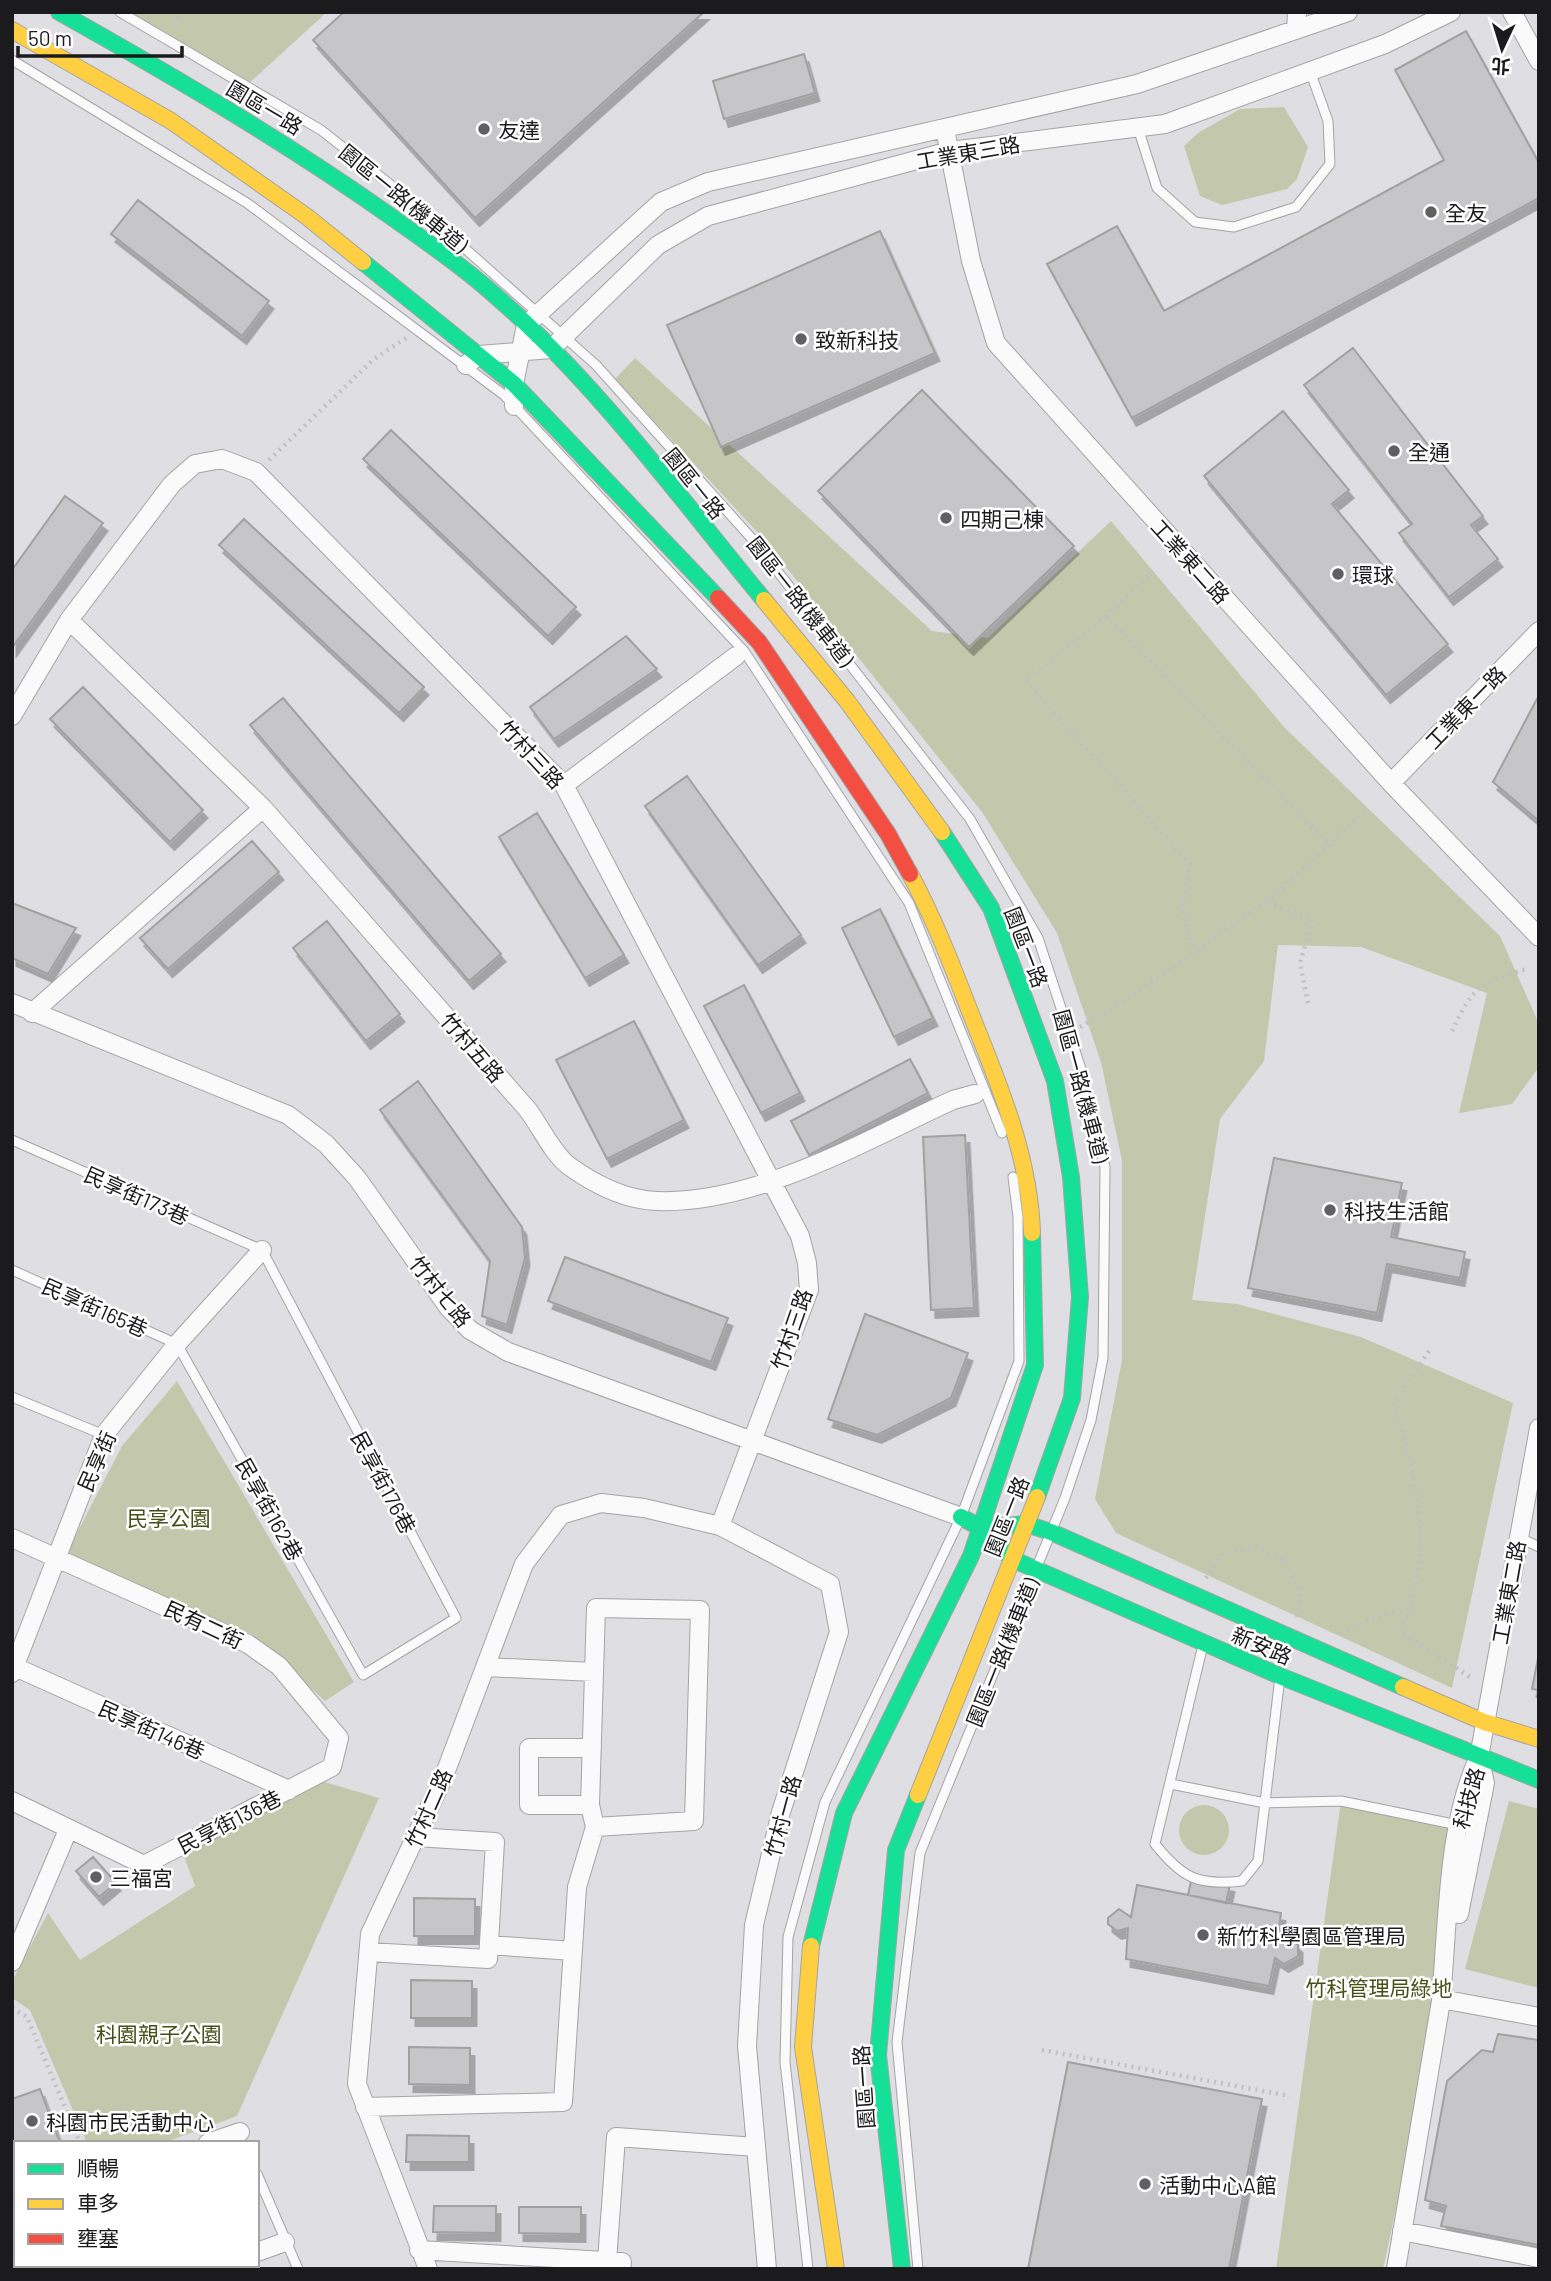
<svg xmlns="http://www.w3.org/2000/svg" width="1551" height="2281" font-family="Barlow,'Noto Sans TC',sans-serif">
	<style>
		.green { fill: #c3c8ac }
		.building { fill: #c6c6c8; stroke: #a1a1a2; stroke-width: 2; filter: url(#shadow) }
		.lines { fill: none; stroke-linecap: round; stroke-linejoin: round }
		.lane-casing { stroke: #a4a4a6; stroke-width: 11 }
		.street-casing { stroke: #a4a4a6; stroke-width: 20 }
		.fast-casing { stroke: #a4a4a6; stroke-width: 18 }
		.slow-casing { stroke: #a4a4a6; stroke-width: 18 }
		.jam-casing { stroke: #a4a4a6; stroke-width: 18 }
		.path { stroke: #c0c0c1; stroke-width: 4.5; stroke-dasharray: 2 5; stroke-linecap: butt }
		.lane { stroke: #fafafb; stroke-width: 9 }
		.street { stroke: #fafafb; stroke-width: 18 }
		.fast { stroke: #16e098; stroke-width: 16 }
		.slow { stroke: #ffcf43; stroke-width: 16 }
		.jam { stroke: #f24e42; stroke-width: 16 }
		.poi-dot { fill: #606062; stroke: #fff; stroke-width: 2.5 }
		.labels { text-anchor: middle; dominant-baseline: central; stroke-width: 5; stroke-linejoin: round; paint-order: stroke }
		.street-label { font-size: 21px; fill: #1b1b1d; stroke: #fff }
		.poi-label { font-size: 21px; fill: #1b1b1d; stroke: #fff; text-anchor: start }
		.park-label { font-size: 21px; fill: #474f17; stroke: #fff }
	</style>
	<defs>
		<filter id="shadow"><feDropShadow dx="4.5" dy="8" stdDeviation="0" flood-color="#0004"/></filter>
	</defs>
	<rect width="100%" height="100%" fill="#dfdfe3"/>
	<path class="green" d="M120 12H327L246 86Z
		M1284 107 1308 147 1297 179 1287 189 1222 205 1200 196 1184 146 1198 133 1240 109Z
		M635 358 932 631 988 638 1111 521 1284 727 1500 936 1539 1024V1067L1512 1104 1459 1113 1487 993 1361 947 1278 945 1264 1061 1220 1119 1192 1300 1237 1304 1361 1337 1513 1403 1452 1688 1116 1533 1095 1499 1122 1360V1161L1101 1062 1057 933 982 812 761 536 615 379Z
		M177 1381 354 1682 325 1701 253 1635 66 1554 122 1446Z
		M321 1781 379 1798 237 2116 163 2143H87L30 2010 12 1998V1981L48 1913 80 1960 195 1886 182 1851Z
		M1341 1801 1458 1825 1441 1999 1383 2269H1276Z
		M1509 1801 1539 1809V1988L1465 1969Z
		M1179 1830a25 25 0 1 1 50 0a25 25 0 1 1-50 0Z"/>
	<path class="building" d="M344 12H704L475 218 313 40Z
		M1466 31 1539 163V198L1132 418 1047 264 1117 226 1164 311 1444 160 1395 70Z
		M804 54 815 93 724 119 713 81Z
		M138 200 269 301 242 336 111 234Z
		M880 231 935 353 721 447 667 325Z
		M1353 348 1483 516 1471 525 1498 559 1449 597 1399 533 1412 524 1304 385Z
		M922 390 1074 546 969 647 818 491Z
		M1283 411 1349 490 1332 504 1448 644 1386 695 1204 476Z
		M391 430 576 607 548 636 363 459Z
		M65 496 103 523 12 648V570Z
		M244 519 424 687 399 713 219 545Z
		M626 636 657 669 554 739 530 707Z
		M83 687 203 810 170 842 50 719Z
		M1539 695V821L1493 782Z
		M283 698 501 954 469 981 250 725Z
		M687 776 801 935 758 965 645 806Z
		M537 813 624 955 585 978 499 837Z
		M252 841 279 872 168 969 140 938Z
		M12 903 76 928 48 974 12 958Z
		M880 909 933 1018 894 1037 842 928Z
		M327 921 400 1014 366 1041 293 948Z
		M744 985 800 1093 761 1113 704 1006Z
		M634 1021 684 1120 607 1159 556 1060Z
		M910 1059 928 1093 809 1155 791 1121Z
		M418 1081 522 1227 525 1258 507 1325 482 1316 490 1261 380 1110Z
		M965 1135 974 1308 931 1310 923 1137Z
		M1274 1158 1402 1183 1391 1237 1465 1252 1460 1278 1387 1264 1377 1313 1248 1288Z
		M565 1257 728 1318 711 1362 548 1301Z
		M865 1314 968 1353 951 1398 877 1435 828 1419Z
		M1539 1653V1690L1532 1689Z
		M93 1857 116 1883 99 1897 76 1871Z
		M1192 1877 1230 1884 1226 1903 1188 1895Z
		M1137 1885 1281 1913 1277 1943 1288 1939 1294 1941 1298 1945V1956L1284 1964 1275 1958 1269 1986 1126 1959 1128 1928 1117 1931 1108 1924V1918L1119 1909 1131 1917Z
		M414 1898 475 1899V1936H414Z
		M411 1980 472 1981V2018H411Z
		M1498 2034 1539 2040V2245L1441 2226 1446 2206 1425 2200 1447 2081 1482 2050 1493 2052Z
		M409 2047 470 2048V2085L409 2084Z
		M1068 2062 1262 2099 1229 2269H1028Z
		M40 2089 60 2143H16V2170L12 2171V2099Z
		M407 2135 469 2136V2162H406Z
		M434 2206H496V2233L433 2232Z
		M519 2207H581V2234L519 2233Z"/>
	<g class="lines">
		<g class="lane-casing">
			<path id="lane" d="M120 12 321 130 415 204 596 365 754 541 970 819 1038 938 1081 1069 1105 1167 1103 1358 1091 1420 1065 1498 920 1853 897 2042 918 2269
				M12 60 247 203 504 395 744 651 909 903 1002 1133
				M1138 128 1157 188 1195 222 1234 227 1296 207 1330 164 1328 121 1310 71
				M12 1140 262 1250 456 1618 363 1675 177 1344 12 1270
				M12 1397 104 1435
				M1518 1537 1539 1547
				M1203 1645 1155 1844C1182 1878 1198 1886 1242 1881L1258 1861 1280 1677
				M1171 1784 1265 1803 1341 1801 1458 1825
				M257 2174 298 2269
				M808 2269 785 2062 788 1937 825 1802 961 1517 1019 1361 1018 1217 1013 1177"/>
		</g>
		<g class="street-casing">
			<path id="street" d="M1512 12 1539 61
				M1296 30 1297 12
				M945 129 971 261 996 343 1391 783 1539 937
				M466 365 479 355 551 349 658 245 708 216 950 151 1165 124 1385 44 1451 12
				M514 406V384L526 325 661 202 708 182 1137 84 1348 12
				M69 620 263 808 528 1110C540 1126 553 1154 569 1166 594 1184 626 1200 657 1201 755 1205 866 1140 953 1100L975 1094
				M12 716 69 620 172 484 195 464 222 459 256 472 564 785 800 1236 807 1263 809 1290 720 1526
				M1391 783 1539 631
				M564 785 736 656
				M12 1003 288 1115 326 1144 357 1178 448 1307 470 1330 508 1352 961 1517
				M32 1013 263 808
				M12 1538 248 1644 279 1666 339 1738 332 1767 144 1865 12 1801
				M596 1608 700 1610 694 1821 595 1827 590 1805Z
				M15 1667 289 1790
				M485 1667 594 1672
				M12 1673 104 1435 177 1344 262 1250
				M590 1805H529V1748H592
				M1459 1914 1485 1783 1479 1757
				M489 1945 573 1951
				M369 1952 488 1959 495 1842 416 1837
				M12 1962 68 1830
				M1441 1999C1448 1924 1447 1824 1479 1757L1539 1428
				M1441 1999 1539 2017
				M365 2107 563 2102 577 1887 595 1827
				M208 2143 240 2132
				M12 2206 16 2205
				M1402 2231 1539 2258
				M419 2250 622 2262 621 2269
				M257 2252 285 2242
				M607 2261 616 2137 756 2147
				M211 2269 221 2265
				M428 2269 357 2084 370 1934 444 1776 524 1564 561 1515 601 1503 644 1508 720 1526 830 1584 839 1632 781 1812 754 1925 747 2046 767 2269
				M1396 2269 1443 1989"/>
		</g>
		<g class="fast-casing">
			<path id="fast" d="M59 12C173 76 286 142 393 218 428 243 465 268 498 298 599 386 679 497 764 600
				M363 262 514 384 718 598
				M942 832 991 908 1055 1081 1071 1177 1080 1297 1072 1398 1037 1497
				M961 1517 981 1528 1012 1559 1280 1676 1539 1780
				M981 1528 1026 1524 1051 1532 1403 1687
				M811 1946 844 1813 971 1556 1035 1365 1032 1233
				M902 2269 878 2055 896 1850 918 1795"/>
		</g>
		<g class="slow-casing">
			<path id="slow" d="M12 30 171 121 306 216 363 262
				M764 600 847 701 942 832
				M910 874C936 922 954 971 974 1022 1001 1089 1030 1160 1032 1233
				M1403 1687 1484 1722 1539 1739
				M918 1795 1037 1497
				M811 1946 803 2047 836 2269"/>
		</g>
		<g class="jam-casing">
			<path id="jam" d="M718 598 759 642 888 834 910 874"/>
		</g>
		<path class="path" d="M175 25 180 12
			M269 460 374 359 406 338
			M1153 571 1107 616 1328 844
			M1107 616 1025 680 1190 864 1182 910 1194 951
			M1308 1003 1300 963 1313 919 1264 902 1279 892 1367 808
			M1080 1027 1129 998 1264 902
			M1452 1031C1474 985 1479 984 1526 969
			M1429 1351 1394 1402C1412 1461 1428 1528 1415 1590 1412 1603 1405 1617 1400 1631L1470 1677
			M1206 1578 1223 1553 1256 1547 1286 1562 1301 1593 1297 1617
			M1341 1634 1368 1620 1407 1608
			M12 2008 27 2017 80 2143
			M1042 2050 1290 2096"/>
		<use href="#lane" class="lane"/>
		<use href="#street" class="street"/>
		<use href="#fast" class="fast"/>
		<use href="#slow" class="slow"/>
		<use href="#jam" class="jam"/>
	</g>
	<g class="poi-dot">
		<circle cx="484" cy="129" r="7"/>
		<circle cx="1431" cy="212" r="7"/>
		<circle cx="801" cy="339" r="7"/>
		<circle cx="1394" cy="451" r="7"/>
		<circle cx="946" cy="518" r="7"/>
		<circle cx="1338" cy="574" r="7"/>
		<circle cx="1330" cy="1210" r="7"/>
		<circle cx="96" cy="1877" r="7"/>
		<circle cx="1203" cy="1935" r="7"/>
		<circle cx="32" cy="2121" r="7"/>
		<circle cx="1145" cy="2184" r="7"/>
	</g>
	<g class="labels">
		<g class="street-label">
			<text transform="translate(265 107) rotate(31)">園區一路</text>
			<text transform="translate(968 152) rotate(-10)">工業東三路</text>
			<text transform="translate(404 198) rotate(39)">園區一路(機車道)</text>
			<text transform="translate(695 483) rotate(51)">園區一路</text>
			<text transform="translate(1191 561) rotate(48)">工業東二路</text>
			<text transform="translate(801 601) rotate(52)">園區一路(機車道)</text>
			<text transform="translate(1465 707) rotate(-46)">工業東一路</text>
			<text transform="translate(532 754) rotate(47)">竹村三路</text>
			<text transform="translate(1027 947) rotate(69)">園區一路</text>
			<text transform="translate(473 1047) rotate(49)">竹村五路</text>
			<text transform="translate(1082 1086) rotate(75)">園區一路(機車道)</text>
			<text transform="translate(137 1195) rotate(24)">民享街173巷</text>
			<text transform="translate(441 1291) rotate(51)">竹村七路</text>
			<text transform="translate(95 1307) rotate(24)">民享街165巷</text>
			<text transform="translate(791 1329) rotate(-71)">竹村三路</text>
			<text transform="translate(96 1461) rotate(-66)">民享街</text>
			<text transform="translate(384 1482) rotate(62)">民享街176巷</text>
			<text transform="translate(270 1509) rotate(61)">民享街162巷</text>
			<text transform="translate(1006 1516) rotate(-68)">園區一路</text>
			<text transform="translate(1508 1592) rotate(-80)">工業東二路</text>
			<text transform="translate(204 1624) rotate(25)">民有二街</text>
			<text transform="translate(1262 1645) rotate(23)">新安路</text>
			<text transform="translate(1002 1652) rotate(-68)">園區一路(機車道)</text>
			<text transform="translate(152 1729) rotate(24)">民享街146巷</text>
			<text transform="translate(1468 1798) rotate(-74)">科技路</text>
			<text transform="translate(428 1808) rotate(-66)">竹村二路</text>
			<text transform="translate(782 1816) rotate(-75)">竹村一路</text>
			<text transform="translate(229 1821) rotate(-27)">民享街136巷</text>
			<text transform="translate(863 2087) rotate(-94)">園區一路</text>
		</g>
		<g class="poi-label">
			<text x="498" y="129">友達</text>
			<text x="1445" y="212">全友</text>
			<text x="815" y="339">致新科技</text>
			<text x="1408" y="451">全通</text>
			<text x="960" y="518">四期己棟</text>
			<text x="1352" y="574">環球</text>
			<text x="1344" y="1210">科技生活館</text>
			<text x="110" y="1877">三福宮</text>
			<text x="1217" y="1935">新竹科學園區管理局</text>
			<text x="46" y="2121">科園市民活動中心</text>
			<text x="1159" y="2184">活動中心A館</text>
		</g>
		<g class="park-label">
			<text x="169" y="1517">民享公園</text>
			<text x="1379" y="1987">竹科管理局綠地</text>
			<text x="159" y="2033">科園親子公園</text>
		</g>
	</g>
	<rect width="1551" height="2281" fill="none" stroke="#1b1b1d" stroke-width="28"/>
	<rect x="14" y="2141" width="245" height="126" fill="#ffffff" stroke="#a4a4a5" stroke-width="2"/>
	<rect x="28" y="2164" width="35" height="10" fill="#16e098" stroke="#a4a4a5" stroke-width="2"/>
	<text x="77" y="2176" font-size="21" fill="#1b1b1d">順暢</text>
	<rect x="28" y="2199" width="35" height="10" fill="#ffcf43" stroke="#a4a4a5" stroke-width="2"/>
	<text x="77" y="2211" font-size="21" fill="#1b1b1d">車多</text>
	<rect x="28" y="2234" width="35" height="10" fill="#f24e42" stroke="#a4a4a5" stroke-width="2"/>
	<text x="77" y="2246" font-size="21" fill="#1b1b1d">壅塞</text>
	<g transform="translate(1502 49) rotate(184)" stroke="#ffffff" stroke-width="5" paint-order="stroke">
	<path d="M0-5L12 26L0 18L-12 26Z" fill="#1b1b1d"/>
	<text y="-10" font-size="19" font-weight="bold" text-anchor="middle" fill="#1b1b1d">北</text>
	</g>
	<path d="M18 46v10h164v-10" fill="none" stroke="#1b1b1d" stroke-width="3.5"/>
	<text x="28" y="46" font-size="21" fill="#1b1b1d" stroke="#ffffff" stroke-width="5" paint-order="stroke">50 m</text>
</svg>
